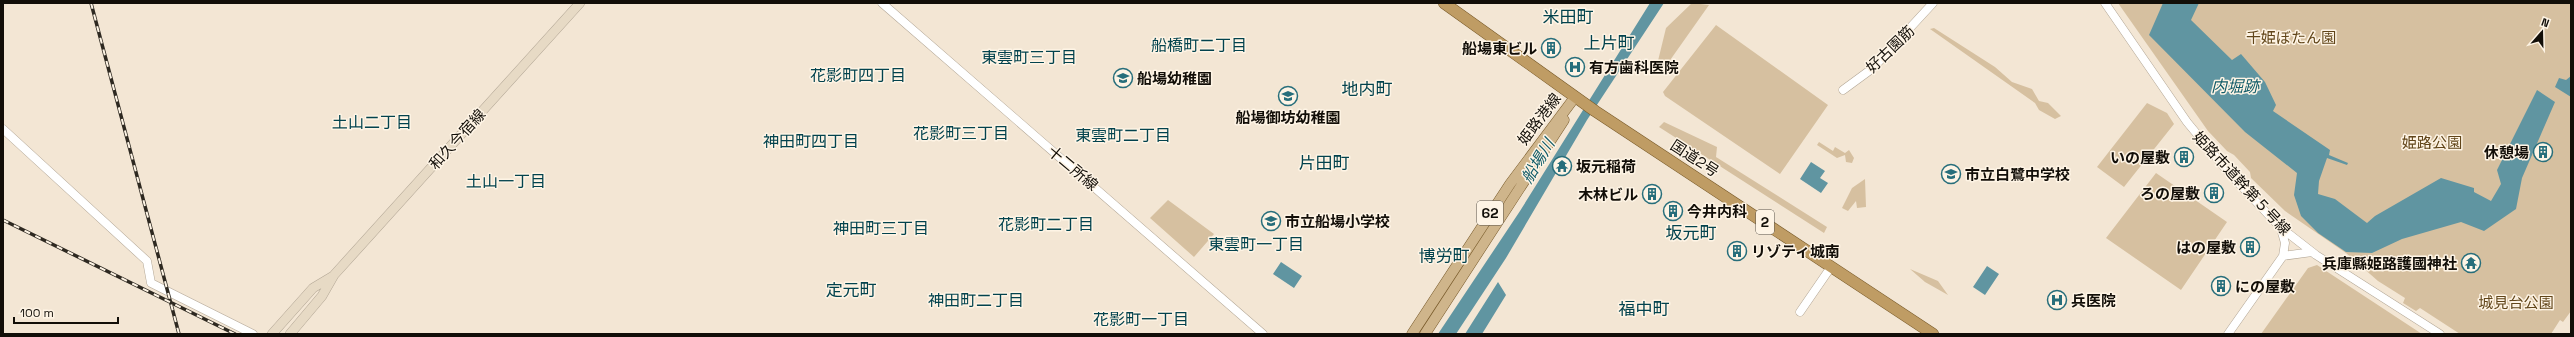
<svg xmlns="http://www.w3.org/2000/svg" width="2574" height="337" font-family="'Space Grotesk','Noto Sans JP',sans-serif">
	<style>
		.green { fill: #d6c0a0 }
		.water { fill: #6095a1 }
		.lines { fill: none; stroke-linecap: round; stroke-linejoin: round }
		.tertiary-casing { stroke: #b2a695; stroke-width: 9 }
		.secondary-casing { stroke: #b2a695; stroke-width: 10 }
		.primary-casing { stroke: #785a2a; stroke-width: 11 }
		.trunk-casing { stroke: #785a2a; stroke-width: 12 }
		.tertiary { stroke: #fff; stroke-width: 8 }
		.secondary { stroke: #e7dac5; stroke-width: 9 }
		.primary { stroke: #cfb58b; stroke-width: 10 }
		.trunk { stroke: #bf9c64; stroke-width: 11 }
		.rail-casing { stroke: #2e2921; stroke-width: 3.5 }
		.rail { stroke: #fef4e5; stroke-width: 2; stroke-dasharray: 6; stroke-linecap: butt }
		.labels { text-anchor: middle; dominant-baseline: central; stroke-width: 3; stroke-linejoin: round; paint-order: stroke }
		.shield { fill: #fef4e5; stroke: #59534a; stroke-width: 1 }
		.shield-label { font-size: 14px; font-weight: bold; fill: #120e08 }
		.park-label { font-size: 15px; fill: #614519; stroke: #fef4e5 }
		.poi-label { font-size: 15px; font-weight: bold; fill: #120e08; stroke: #fef4e5; text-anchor: start }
		.street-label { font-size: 15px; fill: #120e08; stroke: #fef4e5 }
		.neighbourhood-label { font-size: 16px; fill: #02424d; stroke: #fef4e5 }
		.water-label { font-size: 16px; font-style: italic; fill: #105b68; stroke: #fef4e5 }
		.quarter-label { font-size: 17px; fill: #02424d; stroke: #fef4e5 }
	</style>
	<rect width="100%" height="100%" fill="#f3e6d4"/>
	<path class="green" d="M1692 3 1709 5 1661 73 1656 69 1666 28Z
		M2118 3H2571V311L2563 322 2560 320 2551 334H2460L2420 308 2416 311 2403 303 2405 298 2378 281 2346 253 2285 211 2251 178 2250 172 2234 155 2227 151 2208 131Z
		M1716 25 1828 105 1780 174 1665 96 1663 92Z
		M1934 28 1995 67 2012 82 2032 89 2039 101 2048 103 2061 116 2055 119 2039 110 2035 103 1930 29Z
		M2147 103 2167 113 2174 124 2124 187 2097 167Z
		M1664 122 1717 147 1716 157 1827 227 1824 233 1659 127Z
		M1819 142 1833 151 1835 147 1845 153 1849 150 1854 158 1852 163 1846 162 1845 155 1837 158 1817 145Z
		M2156 173 2227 222 2181 290 2106 238Z
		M1865 179 1866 207 1857 208 1856 201 1848 211 1842 208 1852 188Z
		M1168 200 1214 234 1194 257 1150 218Z
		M2317 265 2422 334H2261L2308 268Z
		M1910 269 1938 281 1948 295 1925 282Z"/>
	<path class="water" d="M1650 3H1664L1587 120 1506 258 1456 334H1438L1520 211Z
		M2163 3H2199L2191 20 2232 60 2241 54 2265 82 2276 105 2273 111 2330 150 2329 155 2348 163 2347 165 2327 158 2319 181 2318 194 2335 199 2367 223 2375 216 2441 178 2474 188V192L2491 201 2501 184 2497 170 2537 90 2555 102 2522 178 2516 209 2484 231 2461 222 2402 239 2372 253 2346 252 2318 233 2301 216 2294 195 2297 173 2245 132 2149 35Z
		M2571 76V97L2555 87 2559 78 2566 80Z
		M1811 162 1825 171 1820 178 1828 183 1821 193 1800 179Z
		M1281 262 1302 276 1294 288 1273 274Z
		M1987 266 1999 274 1985 295 1973 287Z
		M1498 282 1506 295 1482 334H1465Z"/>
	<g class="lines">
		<g class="tertiary-casing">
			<path id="tertiary" d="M882 3 1263 334
				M2105 3 2187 122 2230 174 2280 227 2316 255 2440 334
				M1843 90 1873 68 1933 3
				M3 129 147 261 151 283 253 334
				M2283 256 2312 252
				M1800 312 1831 267
				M2228 334 2283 256 2285 243 2281 229"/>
		</g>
		<g class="secondary-casing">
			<path id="secondary" d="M272 334 313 288 333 276
				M290 334 322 296 334 275 580 3"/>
		</g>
		<g class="primary-casing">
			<path id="primary" d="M1412 334 1510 184 1575 97
				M1425 334 1564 120"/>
		</g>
		<g class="trunk-casing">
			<path id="trunk" d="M1444 3 1595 111 1933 334"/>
		</g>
		<use href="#tertiary" class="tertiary"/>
		<use href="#secondary" class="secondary"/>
		<use href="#primary" class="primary"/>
		<use href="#trunk" class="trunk"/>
		<g class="rail-casing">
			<path id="rail" d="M91 3 179 334
				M3 220 235 334"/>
		</g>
		<use href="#rail" class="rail"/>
	</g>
	<defs>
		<g id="building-ring" transform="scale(1)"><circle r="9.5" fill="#fef4e5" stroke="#276e7b" stroke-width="1.5"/><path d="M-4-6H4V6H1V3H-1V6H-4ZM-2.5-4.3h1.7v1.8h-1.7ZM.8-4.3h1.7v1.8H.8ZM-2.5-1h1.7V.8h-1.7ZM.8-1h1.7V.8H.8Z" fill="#276e7b"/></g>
		<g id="hospital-ring" transform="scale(1)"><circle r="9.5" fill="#fef4e5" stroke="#276e7b" stroke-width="1.5"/><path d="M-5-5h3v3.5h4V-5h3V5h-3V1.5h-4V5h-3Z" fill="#276e7b"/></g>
		<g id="school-ring" transform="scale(1)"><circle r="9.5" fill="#fef4e5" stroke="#276e7b" stroke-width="1.5"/><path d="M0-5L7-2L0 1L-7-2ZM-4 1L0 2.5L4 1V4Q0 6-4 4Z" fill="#276e7b"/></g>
		<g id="temple-ring" transform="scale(1)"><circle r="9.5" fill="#fef4e5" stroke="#276e7b" stroke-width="1.5"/><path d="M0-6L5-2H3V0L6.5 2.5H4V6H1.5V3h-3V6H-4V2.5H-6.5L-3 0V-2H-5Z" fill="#276e7b"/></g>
	</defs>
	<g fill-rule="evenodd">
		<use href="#building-ring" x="1551" y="48"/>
		<use href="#hospital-ring" x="1575" y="67"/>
		<use href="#school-ring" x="1123" y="78"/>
		<use href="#school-ring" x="1288" y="96"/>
		<use href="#building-ring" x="2543" y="152"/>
		<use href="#building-ring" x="2184" y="157"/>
		<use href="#temple-ring" x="1562" y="166"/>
		<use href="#school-ring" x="1951" y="174"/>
		<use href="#building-ring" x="2214" y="193"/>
		<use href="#building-ring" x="1652" y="194"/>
		<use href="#building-ring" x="1673" y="211"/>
		<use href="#school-ring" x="1271" y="221"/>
		<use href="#building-ring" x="2250" y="247"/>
		<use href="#building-ring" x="1737" y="251"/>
		<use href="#temple-ring" x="2471" y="263"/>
		<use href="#building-ring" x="2221" y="286"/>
		<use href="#hospital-ring" x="2057" y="300"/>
	</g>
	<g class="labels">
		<g class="shield">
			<rect x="1477" y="201" width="26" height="24" rx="3"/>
			<rect x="1756" y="210" width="18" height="24" rx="3"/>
		</g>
		<g class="shield-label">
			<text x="1490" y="213">62</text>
			<text x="1765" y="222">2</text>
		</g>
		<g class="park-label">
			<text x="2291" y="37">千姫ぼたん園</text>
			<text x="2432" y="142">姫路公園</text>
			<text x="2516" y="302">城見台公園</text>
		</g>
		<g class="poi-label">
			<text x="1537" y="48" text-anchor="end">船場東ビル</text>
			<text x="1589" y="67">有方歯科医院</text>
			<text x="1137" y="78">船場幼稚園</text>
			<text x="1288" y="117" text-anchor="middle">船場御坊幼稚園</text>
			<text x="2529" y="152" text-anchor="end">休憩場</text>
			<text x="2170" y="157" text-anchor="end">いの屋敷</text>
			<text x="1576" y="166">坂元稲荷</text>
			<text x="1965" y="174">市立白鷺中学校</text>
			<text x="2200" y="193" text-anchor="end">ろの屋敷</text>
			<text x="1638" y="194" text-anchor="end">木林ビル</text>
			<text x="1687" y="211">今井内科</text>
			<text x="1285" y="221">市立船場小学校</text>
			<text x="2236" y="247" text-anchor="end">はの屋敷</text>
			<text x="1751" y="251">リゾティ城南</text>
			<text x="2457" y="263" text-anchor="end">兵庫縣姫路護國神社</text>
			<text x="2235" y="286">にの屋敷</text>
			<text x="2071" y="300">兵医院</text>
		</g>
		<g class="street-label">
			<text transform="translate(1890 49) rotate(-44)">好古園筋</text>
			<text transform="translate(1539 119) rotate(-53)">姫路港線</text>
			<text transform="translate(457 139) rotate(-48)">和久今宿線</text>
			<text transform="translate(1695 158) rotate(33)">国道2号</text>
			<text transform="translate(1073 168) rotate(40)">十二所線</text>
			<text transform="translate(2242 183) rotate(47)">姫路市道幹第５号線</text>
		</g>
		<g class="neighbourhood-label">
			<text x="1199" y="45">船橋町二丁目</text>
			<text x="1029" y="57">東雲町三丁目</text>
			<text x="858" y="75">花影町四丁目</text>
			<text x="372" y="122">土山二丁目</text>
			<text x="961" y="133">花影町三丁目</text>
			<text x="1123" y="135">東雲町二丁目</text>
			<text x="811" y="141">神田町四丁目</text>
			<text x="506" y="181">土山一丁目</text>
			<text x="1046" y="224">花影町二丁目</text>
			<text x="881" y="228">神田町三丁目</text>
			<text x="1256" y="244">東雲町一丁目</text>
			<text x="976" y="300">神田町二丁目</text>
			<text x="1141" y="319">花影町一丁目</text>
		</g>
		<g class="water-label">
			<text x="2235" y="86">内堀跡</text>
			<text transform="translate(1538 161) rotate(-59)">船場川</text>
		</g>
		<g class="quarter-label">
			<text x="1568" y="17">米田町</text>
			<text x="1609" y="43">上片町</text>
			<text x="1367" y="89">地内町</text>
			<text x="1324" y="163">片田町</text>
			<text x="1691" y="233">坂元町</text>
			<text x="1444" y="256">博労町</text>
			<text x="851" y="290">定元町</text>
			<text x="1644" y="309">福中町</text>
		</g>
	</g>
	<rect width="2574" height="337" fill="none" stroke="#120e08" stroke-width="8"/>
	<g transform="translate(2542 32) rotate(20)" stroke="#fef4e5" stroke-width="3" paint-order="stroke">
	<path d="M0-3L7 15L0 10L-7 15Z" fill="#120e08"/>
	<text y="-6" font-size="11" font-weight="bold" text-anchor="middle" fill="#120e08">N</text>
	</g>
	<path d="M14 317v6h104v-6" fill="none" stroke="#120e08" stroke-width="2"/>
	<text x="20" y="317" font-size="12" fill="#120e08" stroke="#fef4e5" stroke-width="3" paint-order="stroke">100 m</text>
</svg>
